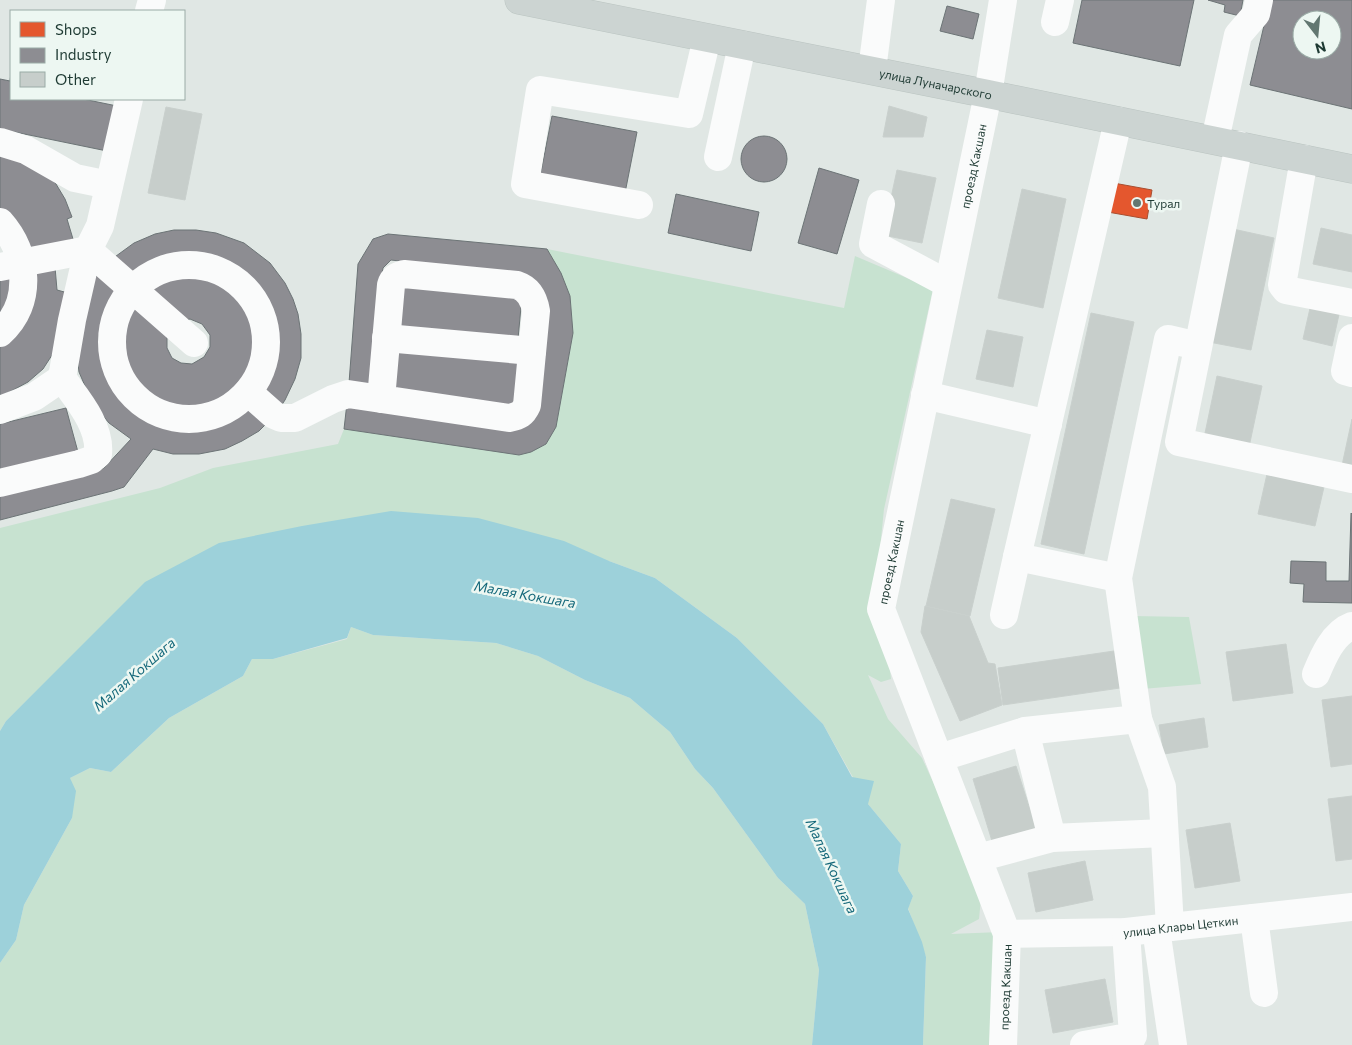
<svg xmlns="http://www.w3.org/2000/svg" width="1352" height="1045" font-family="Commissioner,sans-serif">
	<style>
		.green { fill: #c7e2d0 }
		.water { fill: #9dd1da }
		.shops { fill: #e4572e; stroke: #a94e30 }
		.industry { fill: #8d8d92; stroke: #6c7476; fill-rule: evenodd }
		.building { fill: #c7cecb; stroke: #c9d0cd }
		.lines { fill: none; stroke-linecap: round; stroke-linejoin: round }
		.major-casing { stroke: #bac4c1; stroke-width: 29 }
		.minor { stroke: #fafbfb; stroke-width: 28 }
		.major { stroke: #ccd4d2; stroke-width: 28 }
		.poi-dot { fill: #627771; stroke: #edf7f2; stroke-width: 2 }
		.labels { text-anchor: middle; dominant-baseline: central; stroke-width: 5; stroke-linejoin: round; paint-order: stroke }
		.street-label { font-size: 12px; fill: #1e3a33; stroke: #edf7f2 }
		.poi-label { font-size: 12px; fill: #1e3a33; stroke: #edf7f2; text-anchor: start }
		.water-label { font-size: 14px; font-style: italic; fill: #14687a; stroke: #edf7f2 }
	</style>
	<rect width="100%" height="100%" fill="#e0e7e4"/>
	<path class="green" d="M547 249 844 308 855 256 933 289 884 509 873 619 888 651 891 679 881 682 868 675 888 719 922 758 982 888 979 919 951 934 1000 932 993 1045H923L926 957 908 908 913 896 898 871 901 844 868 804 823 724 737 638 655 578 609 561 62 666 6 721 0 731V528L160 488 213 468 338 444 344 429 519 455 546 444 556 427 573 333 570 296Z
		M1133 616 1189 617 1201 684 1142 689Z
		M351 627 373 635 496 643 538 656 585 680 630 698 670 732 695 769 713 788 778 878 805 904 819 970 812 1045H0V963L16 940 24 905 72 818 70 778 90 768 111 772 169 718 243 676 252 659H273L347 639Z"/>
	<path class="water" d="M391 511 478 518 564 541 609 561 655 578 737 638 823 724 852 777 874 781 868 804 901 844 898 871 913 896 908 909 922 942 926 957 923 1045H812L819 970 805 904 778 878 713 788 695 769 670 732 630 698 585 680 538 656 496 643 373 635 351 627 347 638 273 659H252L243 676 169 718 111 772 90 768 70 778 76 791 72 818 24 905 16 940 0 963V731L6 721 145 582 219 543 302 526Z"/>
	<path class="shops" d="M1108 182 1152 190 1147 219 1102 211Z"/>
	<path class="industry" d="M1082 0H1194L1180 66 1073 43Z
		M1208 0H1243L1240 16 1224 12 1225 5Z
		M1270 0H1352V109L1250 85ZM1302 20H1332V50H1302Z
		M947 6 979 14 973 39 940 31Z
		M11 73V99H83L117 106 107 151 0 129V79L10 81Z
		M552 116 637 132 625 193 540 177Z
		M741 159a23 23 0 1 1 46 0a23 23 0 1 1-46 0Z
		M0 148 42 167 56 184 65 199 72 217 67 219 73 239 30 254 0 209Z
		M819 168 859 180 837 254 798 243Z
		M676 194 759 212 751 251 668 233Z
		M174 230H196L216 233 244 243 270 263 285 283 293 299 298 314 301 334V358L295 379 285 400 279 409 260 393 271 372 276 348 275 331 270 311 262 295 251 281 236 269 220 260 200 255 183 254 159 259 129 276 112 259 134 243 155 234Z
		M388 234 547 249 561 273 570 296 573 333 556 427 546 444 531 452 519 455 344 429 347 403 532 418 526 278 511 274 391 260 383 268 381 280 375 387 349 383 358 264 373 239Z
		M33 266 55 267 57 290 68 293 54 352 43 369 28 382 0 397V347L9 340Z
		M101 271 120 286 113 295 103 316 99 336 100 352 105 373 113 389 125 405 146 420 164 428 184 431 204 430 226 422 240 414 250 405 268 422 259 431 242 441 225 449 199 454H173L153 449 124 487 112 491 0 520V496L85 475 104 468 131 439 109 423 95 406 88 393 79 372 76 347 95 278Z
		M14 272 8 302 0 315V274Z
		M190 276 211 279 227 288 240 300 249 316 254 332V348L249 368 241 382 226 396 212 403 189 408 167 405 151 397 139 386 129 373 125 363 122 349V336L125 322 133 304 167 336V348L172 358 181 363 192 364 204 357 210 347V335L202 324 190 319 178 322 146 291 151 286 173 277Z
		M398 286 522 296 518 339 394 328Z
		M393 350 521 362 517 406 390 394Z
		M66 408 78 452 0 471V424Z
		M1351 513 1352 514V603L1303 602 1304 584 1290 583 1291 561 1326 562V581H1349Z"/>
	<path class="building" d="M889 106 927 117 923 137H883Z
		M166 107 202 114 185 200 148 193Z
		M897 170 936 178 922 243 883 235Z
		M1022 189 1066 199 1043 308 998 298Z
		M1321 228 1352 235V272L1313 264Z
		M1233 229 1274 238 1251 350 1209 342Z
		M1311 304 1340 310 1332 346 1303 339Z
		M1091 313 1134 322 1084 554 1041 544Z
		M987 330 1023 337 1013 387 976 379Z
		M1217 376 1262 386 1249 447 1204 438Z
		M1352 419V472L1341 470Z
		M1267 474 1324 487 1315 526 1258 514Z
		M951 499 995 509 970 616 926 606Z
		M925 606 969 616 988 663 995 664 1002 705 960 721 921 632Z
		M1286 644 1293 693 1233 701 1226 652Z
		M1114 651 1120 688 1003 705 998 668Z
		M1352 696V764L1331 767 1322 700Z
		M1204 718 1208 747 1164 754 1159 725Z
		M1016 766 1036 828 992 841 973 779Z
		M1352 796V859L1336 861 1328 799Z
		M1230 823 1240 881 1195 888 1186 830Z
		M1085 861 1093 900 1036 912 1028 873Z
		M1105 979 1113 1022 1053 1033 1045 990Z"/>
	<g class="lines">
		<g class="major-casing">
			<g id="major">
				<path id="s3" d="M519 0 988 94 1352 169"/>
			</g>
		</g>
		<g class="minor">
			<path d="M149 11 152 0"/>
			<path d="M1055 22 1060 0"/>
			<path d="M872 70 881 0"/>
			<path d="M1118 121 1017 557 1118 578"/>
			<path d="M1215 140 1238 35 1256 14 1259 0"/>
			<path d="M0 142 26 150 75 178 109 185"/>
			<path d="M1239 145 1179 442 1352 479"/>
			<path d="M718 157 742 45"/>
			<path d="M1304 159 1282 285 1286 290 1352 303"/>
			<path d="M881 204 873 244 948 284"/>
			<path d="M639 205 525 184 540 90 689 114 707 38"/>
			<path d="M0 222C28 253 34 303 0 333"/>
			<path d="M88 250 194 343"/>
			<circle cx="189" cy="342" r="77"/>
			<path d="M0 267 88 250"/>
			<path d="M386 338 532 351"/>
			<path d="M1352 338 1345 371 1352 373"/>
			<path d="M248 392 274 415 281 418H295L333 399 348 394 509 418C519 416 523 414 527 405L536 311C534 299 529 289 517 285L404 274C397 276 393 278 391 285L381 399"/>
			<path d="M925 395 1048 424"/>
			<path d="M0 410 34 397 62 378"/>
			<path d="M0 483 79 464 91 460 98 454C101 426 77 399 62 378L72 320 88 250 100 226 129 99"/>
			<path d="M1004 615 1017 557"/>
			<path d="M1316 674C1323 657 1333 633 1352 626"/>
			<path d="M1025 731 1138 719"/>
			<path d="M939 758 1025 731 1052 838"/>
			<path d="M978 858 1052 838 1164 833"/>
			<path d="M1254 918 1264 993"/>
			<path d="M1170 927 1162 787 1138 719 1118 578 1168 339 1198 346"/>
			<path d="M1156 929 1173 1045"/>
			<path id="s1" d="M1007 934 1126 932 1352 907"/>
			<path id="s2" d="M1003 1045 1007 934 881 609 988 94 1003 0"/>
			<path d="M1084 1045 1133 1036 1126 932"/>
		</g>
		<use href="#major" class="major"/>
	</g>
	<circle class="poi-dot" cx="1137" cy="203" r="5"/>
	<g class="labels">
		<g class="street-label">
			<text stroke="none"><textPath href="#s3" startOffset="425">улица Луначарского</textPath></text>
			<text stroke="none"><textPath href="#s2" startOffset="912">проезд Какшан</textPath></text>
			<text stroke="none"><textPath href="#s2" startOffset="508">проезд Какшан</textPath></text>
			<text stroke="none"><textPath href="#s1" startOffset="174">улица Клары Цеткин</textPath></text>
			<text stroke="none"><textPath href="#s2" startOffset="58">проезд Какшан</textPath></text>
		</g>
		<g class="poi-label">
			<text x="1147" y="203">Турал</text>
		</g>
		<g class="water-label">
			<text transform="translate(525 594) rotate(10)">Малая Кокшага</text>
			<text transform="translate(134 674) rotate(-41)">Малая Кокшага</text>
			<text transform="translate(832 866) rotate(65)">Малая Кокшага</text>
		</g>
	</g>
	<rect x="10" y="10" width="175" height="90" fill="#edf7f2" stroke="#9aaba6"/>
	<rect x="20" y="22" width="25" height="15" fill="#e4572e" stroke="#9aaba6"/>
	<text x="55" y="35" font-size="15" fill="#1e3a33">Shops</text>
	<rect x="20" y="48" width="25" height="15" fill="#8d8d92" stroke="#9aaba6"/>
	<text x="55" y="60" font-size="15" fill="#1e3a33">Industry</text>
	<rect x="20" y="72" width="25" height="15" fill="#c7cecb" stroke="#9aaba6"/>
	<text x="55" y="85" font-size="15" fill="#1e3a33">Other</text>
	<g transform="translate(1317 35) rotate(164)"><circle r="24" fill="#edf7f2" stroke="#9aaba6"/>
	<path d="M0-4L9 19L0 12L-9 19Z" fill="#627771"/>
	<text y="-8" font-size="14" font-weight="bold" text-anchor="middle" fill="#1e3a33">N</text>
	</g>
</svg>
